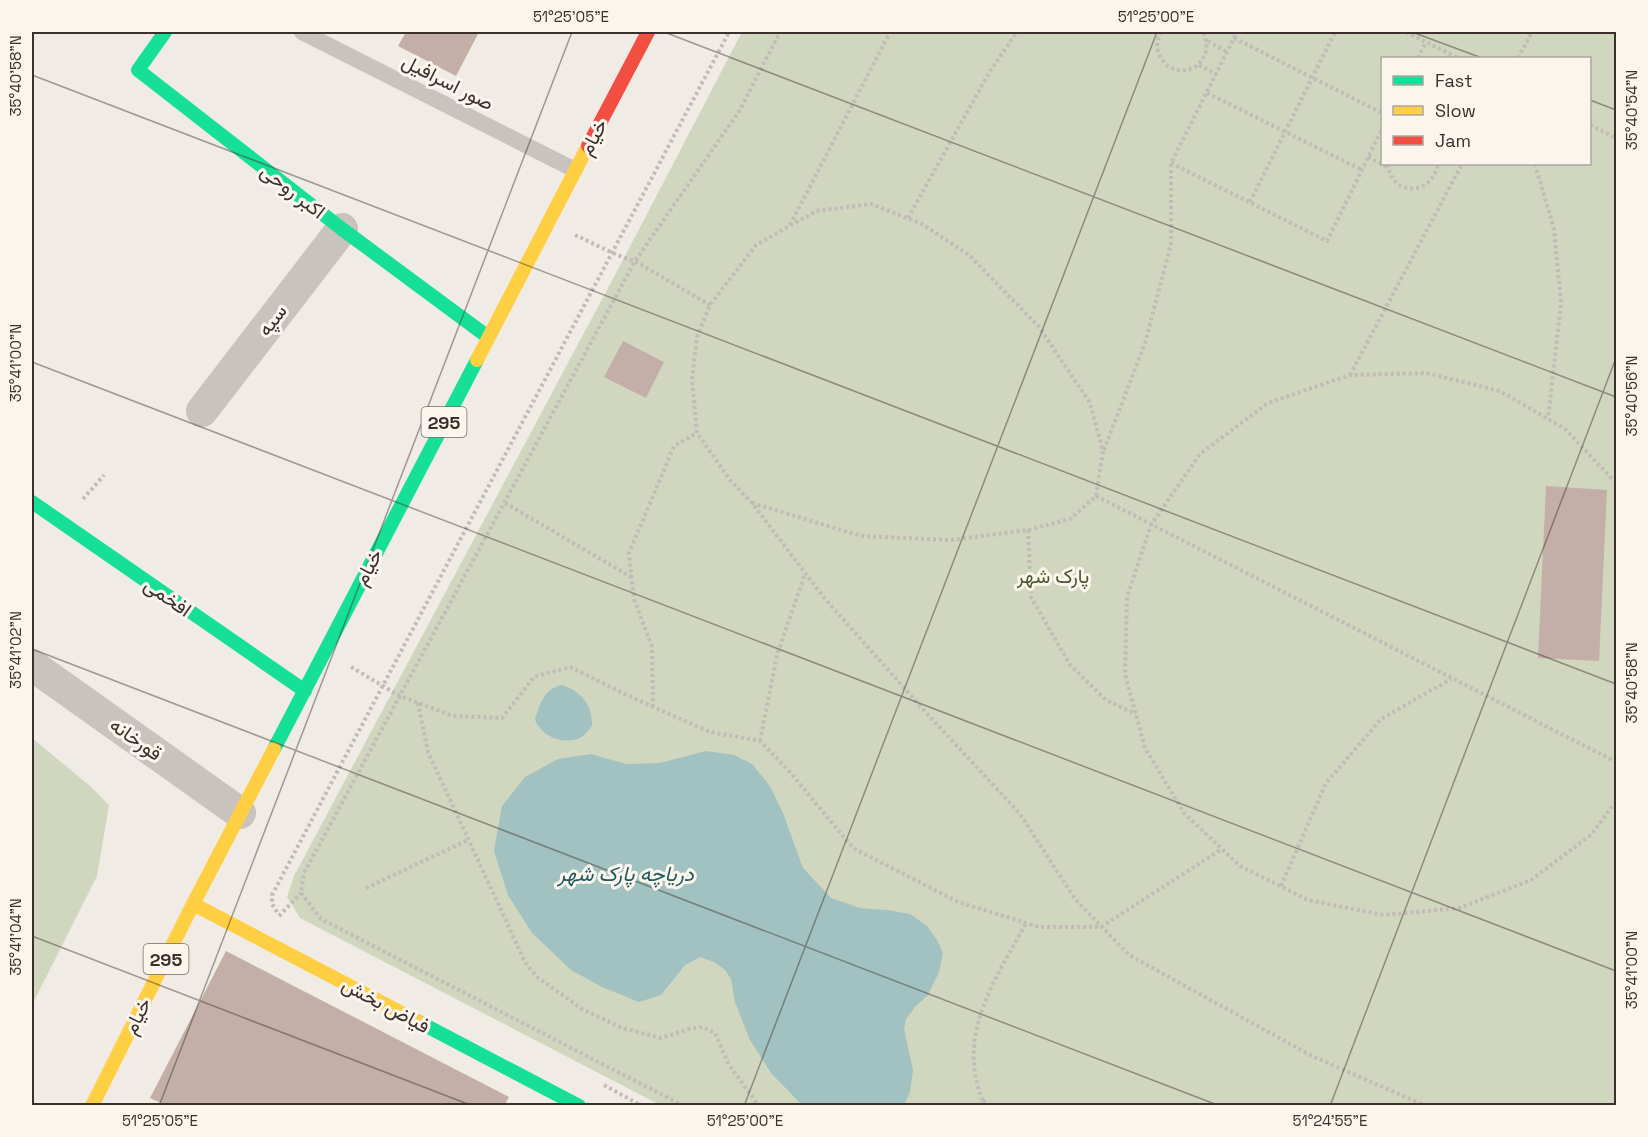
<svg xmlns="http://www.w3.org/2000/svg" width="1648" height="1137" font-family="'Space Grotesk',Vazirmatn,sans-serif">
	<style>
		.green { fill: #d1d6bf; fill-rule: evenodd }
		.water { fill: #a1c2c1 }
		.building { fill: #c3afa7 }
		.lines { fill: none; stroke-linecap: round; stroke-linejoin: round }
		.path { stroke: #c2bbb6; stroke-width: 4; stroke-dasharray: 3 3; stroke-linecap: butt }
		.lane { stroke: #c9c3be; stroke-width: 16 }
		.street { stroke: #c9c3be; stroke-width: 32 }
		.fast { stroke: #16e098; stroke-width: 14 }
		.slow { stroke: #ffcf43; stroke-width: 14 }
		.jam { stroke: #f24e42; stroke-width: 14 }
		.ticks { fill: none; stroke: #3b302b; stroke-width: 1.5; stroke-opacity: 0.45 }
		.labels { text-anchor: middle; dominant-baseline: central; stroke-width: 6; stroke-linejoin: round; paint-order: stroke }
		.shield { fill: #fbf5ee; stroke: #756b66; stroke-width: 1.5 }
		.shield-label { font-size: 18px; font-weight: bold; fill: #3b302b }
		.street-label { font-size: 20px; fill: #3b302b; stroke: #fbf5ee }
		.park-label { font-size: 20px; fill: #4a5a2e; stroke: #fbf5ee }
		.water-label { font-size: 21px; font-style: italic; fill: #1f5a5e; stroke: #fbf5ee }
		.neatline { fill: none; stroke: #3b302b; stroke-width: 2 }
		.ticks-label { font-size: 15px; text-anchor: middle; fill: #3b302b }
	</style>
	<rect width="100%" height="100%" fill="#f0ebe5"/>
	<path class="green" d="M742 32H1616V1105H660L300 918 287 897 294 876 624 258ZM1382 58H1590V164H1382Z
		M32 738 90 786 109 805 97 876 32 1005Z"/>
	<path class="water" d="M562 685C581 691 593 706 592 726 589 729 585 735 582 737 564 746 542 737 535 720 540 703 544 689 562 685Z
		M706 751 734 755 752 764 770 786 783 813 803 868 831 898 860 908 887 910 910 914 927 926 937 940 943 953 939 972 928 995 915 1007 906 1019 904 1029 913 1070 910 1092 904 1105H802L771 1073 750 1040 735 1002 731 979 725 970 714 962 700 957 685 965 661 995 639 1002 602 987 571 970 532 933 508 895 494 851 502 806 525 777 558 759 591 754 626 764 660 763Z"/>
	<path class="building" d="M406 32H479L456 76 398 46Z
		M623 341 664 362 646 398 604 377Z
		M1546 486 1607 490 1599 661 1538 658Z
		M226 951 509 1097 504 1106H168L150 1098Z"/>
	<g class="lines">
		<path class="path" d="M1162 32C1157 38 1156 46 1159 54 1173 86 1219 67 1203 32
			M1406 32 1458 58
			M1234 38 1382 113
			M1208 41 1227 52
			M1418 58 1426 42
			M1518 58 1532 32
			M1199 65 1216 74
			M1207 93 1362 170
			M1590 125 1616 138
			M1368 157 1388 167
			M1171 163 1327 241 1382 129
			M1388 164C1391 197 1432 196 1438 164
			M1535 164 1554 229 1561 303 1548 419
			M1250 202 1335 32
			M908 218 990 71 1017 32
			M790 225 890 32
			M575 235C595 244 616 256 635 261L710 305
			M1350 375 1462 164
			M1104 450 1145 343 1171 244V163L1237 32
			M1616 483 1565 429 1500 391 1426 373 1350 375 1268 403 1200 454 1151 525 1127 597 1125 674 1145 748 1184 813 1240 866 1308 900 1384 915 1460 908 1531 880 1592 834 1616 801
			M1096 496 1616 762
			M83 499 104 475
			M505 503 631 577
			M752 503 861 536 952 540 1028 530 1070 519 1096 496 1103 451 1090 403 1039 327 969 255 922 224 871 204 816 211 756 245 710 305 697 337 692 380 697 433 730 480 752 503 825 599 921 707 1020 814 1075 899 1129 955 1312 1056 1426 1106
			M1028 530 1031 597 1070 665 1106 700 1136 714
			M351 667 400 696 453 716 502 718 534 677 570 667 633 698 710 732 760 741 789 771 853 848 958 902 1039 927H1101L1222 849
			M418 703 428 752 525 962 536 976 582 1009 622 1028 661 1038 689 1029 703 1027 715 1033 729 1065 759 1106
			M653 707 652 647 634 599 629 553 674 446 697 433
			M760 741 777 655 805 574
			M1281 886 1326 783 1381 719 1451 679
			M366 888 468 840
			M277 912 272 904V895L729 32
			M279 916 301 893
			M604 1085 642 1106
			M983 1101 992 1106
			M684 1106 321 919 301 893 304 873 635 261 740 110 780 32
			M981 1106 983 1101C955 1034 996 979 1026 923"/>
		<path class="lane" d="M302 32 575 170"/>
		<path class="street" d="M202 411 342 229
			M32 665 240 813"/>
		<path class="fast" d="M165 32 138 70 342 229 488 337
			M32 502 305 691
			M274 749 477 360
			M417 1021 579 1106"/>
		<path class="slow" d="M477 360 588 146
			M193 904 417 1021
			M92 1106 193 904 274 749"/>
		<path class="jam" d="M588 146 648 32"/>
	</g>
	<path class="ticks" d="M664 32 1616 397M1412 32 1482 58M32 75 1616 684M1590 100 1616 110M32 362 1616 971M32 649 1220 1106M32 936 473 1106M159 1106 572 32M744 1106 1157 32M1330 1106 1616 358"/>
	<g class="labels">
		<g class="shield">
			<rect x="421.5" y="407" width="45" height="30" rx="4.5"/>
			<rect x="143.5" y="944" width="45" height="30" rx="4.5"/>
		</g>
		<g class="shield-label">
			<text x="444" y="422">295</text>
			<text x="166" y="959">295</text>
		</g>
		<g class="street-label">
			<text transform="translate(448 82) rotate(27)">صور اسرافیل</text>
			<text transform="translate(593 137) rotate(-62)">خیام</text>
			<text transform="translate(293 191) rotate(38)">اکبر روحی</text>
			<text transform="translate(272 320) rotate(-53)">سپه</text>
			<text transform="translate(368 567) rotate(-62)">خیام</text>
			<text transform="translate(168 597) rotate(35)">افخمی</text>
			<text transform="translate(136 739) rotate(35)">قورخانه</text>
			<text transform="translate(386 1005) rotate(28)">فیاض بخش</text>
			<text transform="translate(137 1016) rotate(-64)">خیام</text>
		</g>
		<g class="park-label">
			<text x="1053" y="576">پارک شهر</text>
		</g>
		<g class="water-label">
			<text x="626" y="873">دریاچه پارک شهر</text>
		</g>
	</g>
	<rect width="1648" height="1137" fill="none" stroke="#fbf5ee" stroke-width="66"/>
	<rect x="1381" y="57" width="210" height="108" fill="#fbf5ee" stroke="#aea6a0" stroke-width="1.5"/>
	<rect x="1393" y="76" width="30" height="9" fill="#16e098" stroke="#aea6a0" stroke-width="1.5"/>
	<text x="1435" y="87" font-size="18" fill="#3b302b">Fast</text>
	<rect x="1393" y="106" width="30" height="9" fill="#ffcf43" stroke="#aea6a0" stroke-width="1.5"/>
	<text x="1435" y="117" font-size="18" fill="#3b302b">Slow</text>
	<rect x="1393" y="136" width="30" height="9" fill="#f24e42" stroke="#aea6a0" stroke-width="1.5"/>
	<text x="1435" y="147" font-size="18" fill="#3b302b">Jam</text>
	<rect x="33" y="33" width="1582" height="1071" class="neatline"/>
	<g class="ticks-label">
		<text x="571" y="22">51°25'05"E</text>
		<text x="1156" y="22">51°25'00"E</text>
		<text transform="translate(16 76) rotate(-90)" y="5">35°40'58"N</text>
		<text transform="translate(1632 110) rotate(-90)" y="5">35°40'54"N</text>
		<text transform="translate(16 363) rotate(-90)" y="5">35°41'00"N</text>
		<text transform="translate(1632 396) rotate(-90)" y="5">35°40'56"N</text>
		<text transform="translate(16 650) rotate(-90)" y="5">35°41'02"N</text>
		<text transform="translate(1632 683) rotate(-90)" y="5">35°40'58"N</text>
		<text transform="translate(16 937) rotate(-90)" y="5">35°41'04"N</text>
		<text transform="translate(1632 970) rotate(-90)" y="5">35°41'00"N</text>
		<text x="160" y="1126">51°25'05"E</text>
		<text x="745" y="1126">51°25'00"E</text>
		<text x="1330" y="1126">51°24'55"E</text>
	</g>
</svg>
